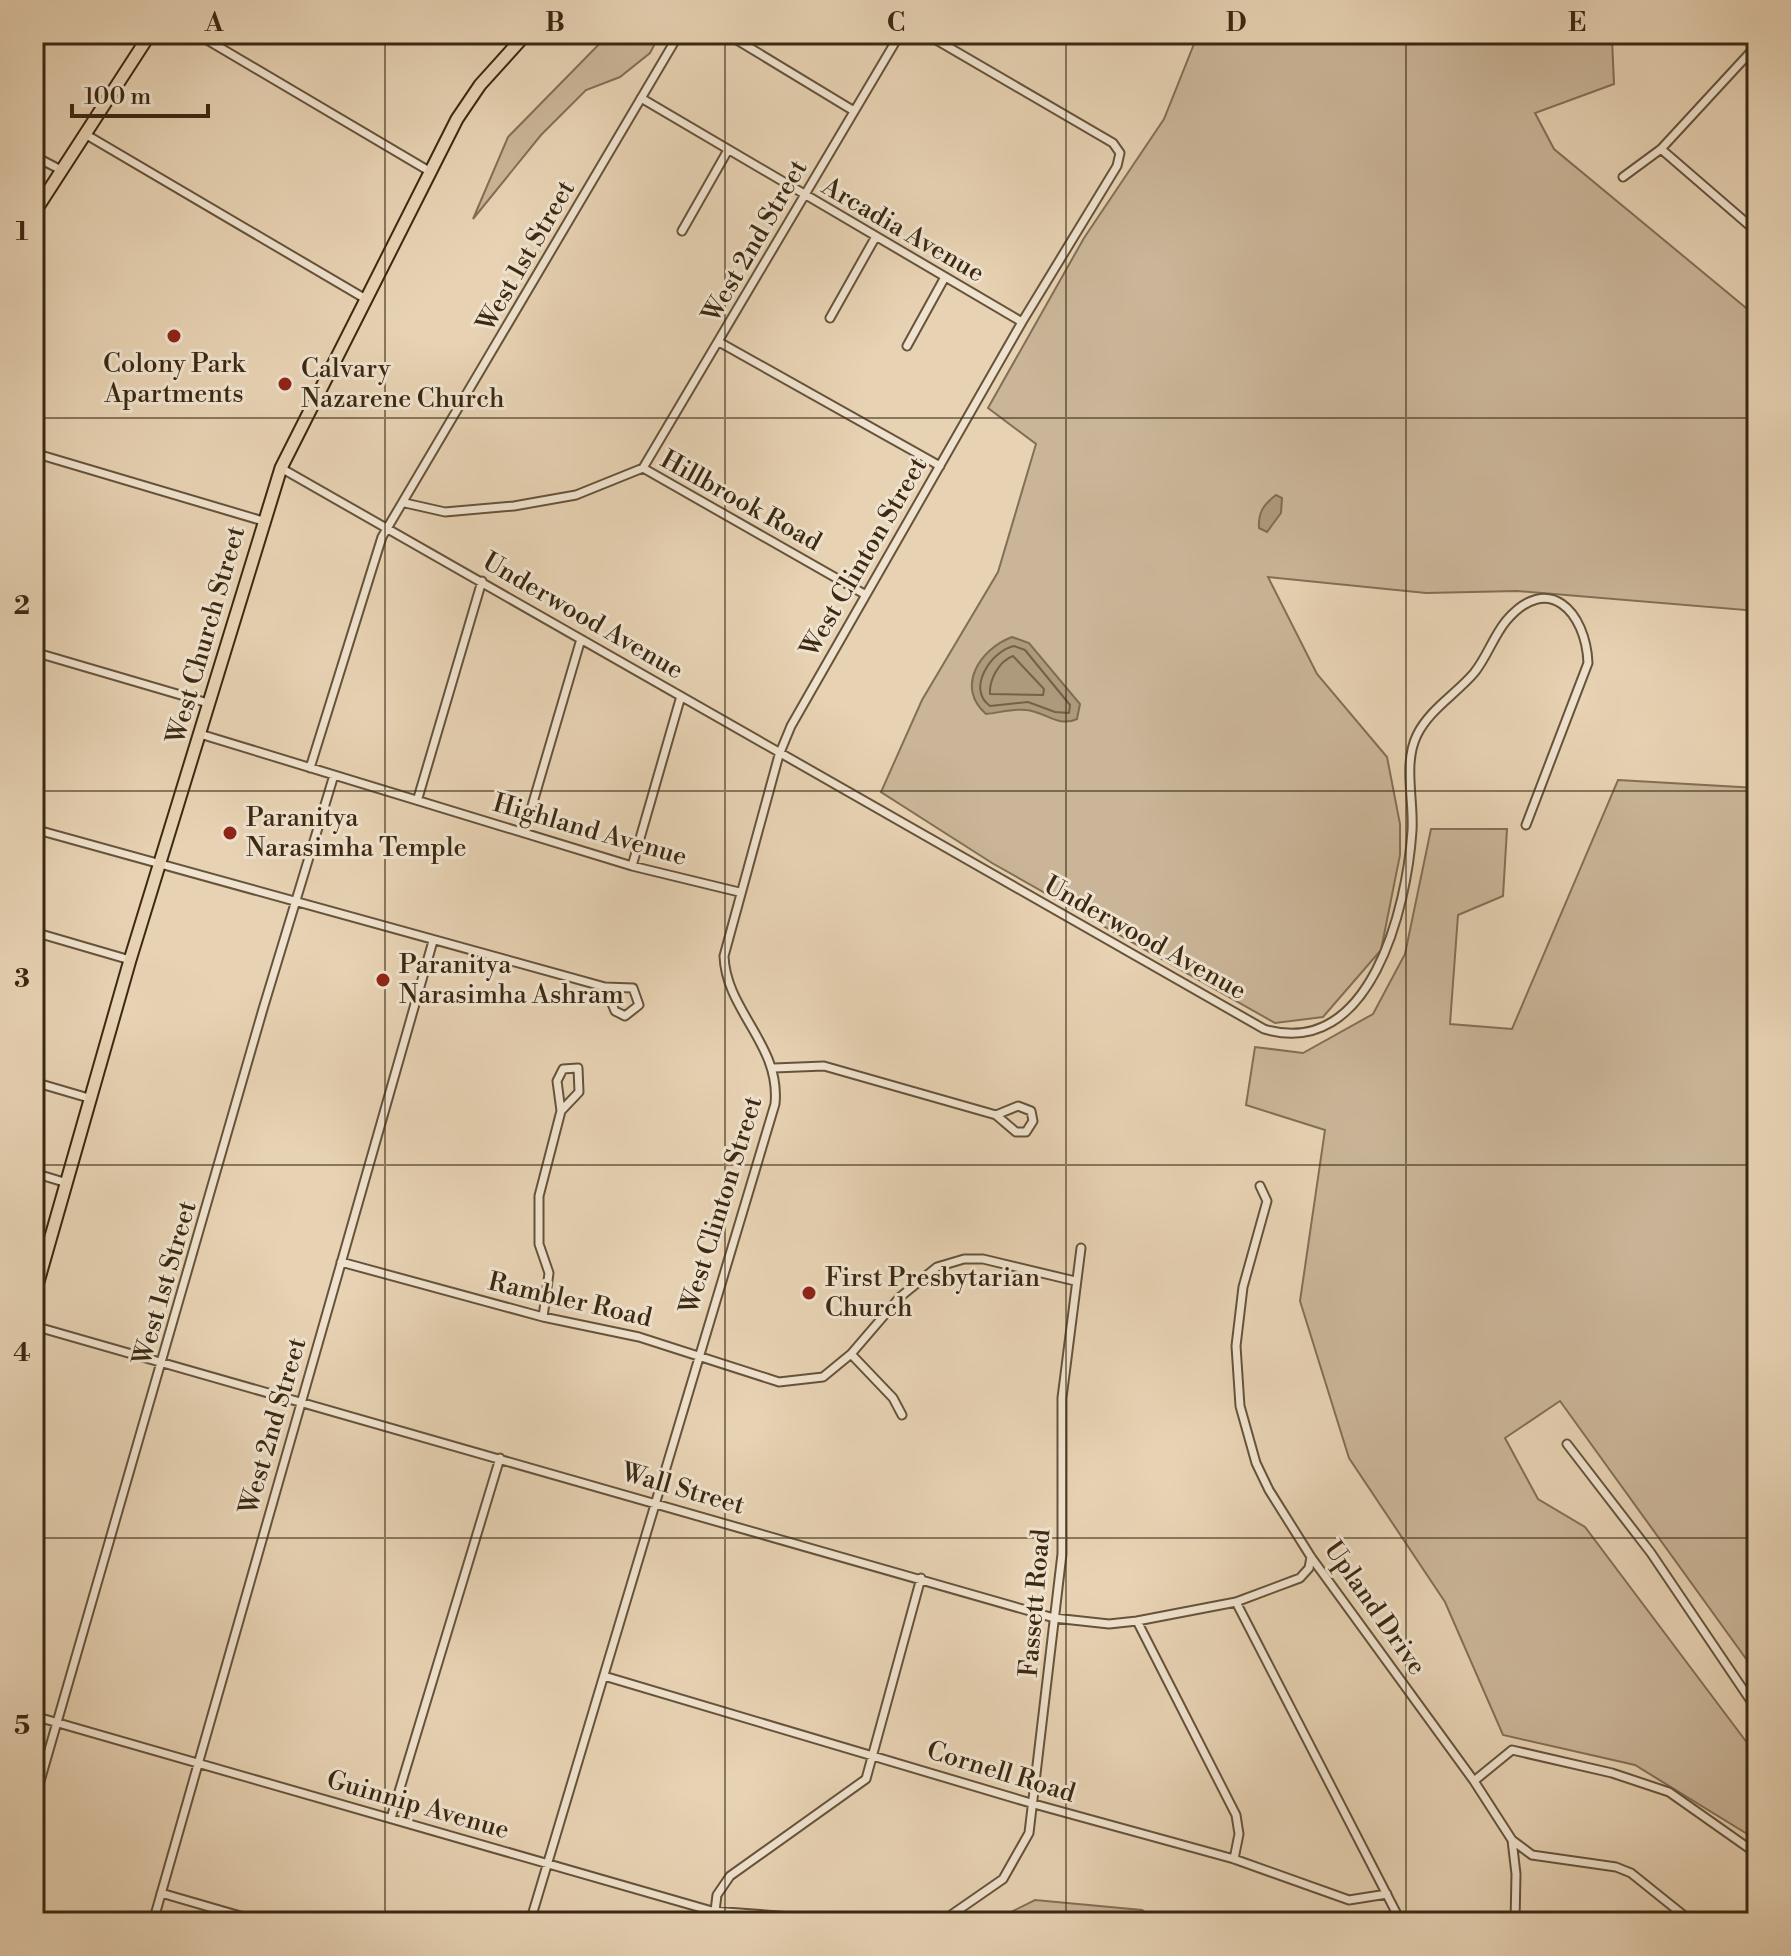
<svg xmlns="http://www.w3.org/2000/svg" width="1791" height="1956" font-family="'Libre Bodoni',serif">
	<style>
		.green { fill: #cab598; stroke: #826f55; stroke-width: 2 }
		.water { fill: #ad997c; stroke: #7f6c52; stroke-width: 2 }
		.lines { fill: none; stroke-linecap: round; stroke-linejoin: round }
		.shore { stroke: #746147; stroke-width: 2 }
		.street-casing { stroke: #66533a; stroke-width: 11 }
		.primary-casing { stroke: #3b2912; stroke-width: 15 }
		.street { stroke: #efe2ce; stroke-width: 7 }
		.primary { stroke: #e7d2b3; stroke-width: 11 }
		.grid { fill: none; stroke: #3b2912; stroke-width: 2; stroke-opacity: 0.55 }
		.poi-dot { fill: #8f2418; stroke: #efe2ce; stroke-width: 3 }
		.labels { text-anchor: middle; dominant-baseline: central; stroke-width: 6; stroke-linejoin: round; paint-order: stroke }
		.street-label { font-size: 26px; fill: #3b2912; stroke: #efe2ce }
		.poi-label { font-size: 26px; fill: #3b2912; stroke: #efe2ce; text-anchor: start }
		.neatline { fill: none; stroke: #3b2912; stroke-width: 3 }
		.grid-label { font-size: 26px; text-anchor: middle; font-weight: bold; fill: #3b2912 }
	</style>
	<rect width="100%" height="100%" fill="#e7d2b3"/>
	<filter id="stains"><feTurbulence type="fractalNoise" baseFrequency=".0025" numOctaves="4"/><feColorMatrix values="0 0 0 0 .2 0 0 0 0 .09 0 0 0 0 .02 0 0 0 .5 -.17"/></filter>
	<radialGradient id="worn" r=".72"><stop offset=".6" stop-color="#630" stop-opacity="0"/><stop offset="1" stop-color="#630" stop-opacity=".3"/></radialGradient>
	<path class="green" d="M609 34H660L650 53 620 77 586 90 541 135 473 219 508 137Z
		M1198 34H1605L1612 39 1614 84 1535 113 1554 149 1757 317V611L1517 591 1426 593 1268 577 1317 674 1387 757 1400 824V855L1381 950 1323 1017 1275 1023 992 863 881 792 922 700 998 572 1036 444 988 408 1084 238 1164 119Z
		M1618 780 1757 788V1674L1560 1401 1505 1438 1538 1499 1585 1527 1757 1756V1840L1635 1765 1503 1735 1445 1602 1349 1458 1300 1301 1325 1130 1246 1105 1255 1047 1303 1053 1373 1014 1405 954 1431 829H1507L1503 896 1458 915 1450 1024 1512 1029Z
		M1035 1900 1142 1910 1158 1922H1080L1059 1917 1038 1922H963L1005 1915Z"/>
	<path class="water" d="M1276 495 1282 498 1281 513 1267 532 1259 528C1258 512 1264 504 1276 495Z
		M1012 637 1029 643 1080 704 1077 719C1058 728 1044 711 1026 710 1014 708 999 713 986 714 955 687 980 649 1012 637Z"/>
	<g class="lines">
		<path class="shore" d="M1014 646 1025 650 1070 705 1069 713 1055 712 1028 702 990 706C966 689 991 651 1014 646Z
			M1013 656 1044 689 1043 695 990 694C989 680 999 661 1013 656Z"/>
		<g class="street-casing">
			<path id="street" d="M197 34 429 171
				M727 34 854 111
				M641 98 1022 322
				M85 134 364 298
				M1661 149 1757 232
				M34 156 61 170
				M1623 177 1661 149 1757 45
				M682 231 728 150
				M830 318 875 238
				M719 342 940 466
				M907 346 945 277
				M34 453 263 521
				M281 468 1264 1029C1371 1061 1407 906 1412 831 1414 800 1403 763 1417 735 1429 710 1456 694 1474 673 1487 657 1493 637 1506 621 1548 571 1586 612 1588 663L1526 825
				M643 468 900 34
				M405 503 445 512 514 506 576 495 643 468 866 595
				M34 652 208 703
				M200 734 632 866 739 892
				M310 768 382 537 679 34
				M418 798 482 581
				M34 829 605 987
				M524 833 581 639
				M632 866 681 696
				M34 932 130 960
				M605 987 633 988 639 1005 625 1016 615 1011Z
				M578 1068 579 1092 561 1111 557 1081 563 1069Z
				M774 1068 824 1066 996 1115
				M34 1082 92 1099
				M1018 1106 1031 1111 1033 1121 1026 1132H1016L996 1115Z
				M34 1173 67 1183
				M1260 1186 1267 1201 1243 1287 1236 1346 1240 1406 1256 1463 1269 1490 1311 1557 1474 1781 1512 1840 1532 1855 1616 1867 1631 1873 1692 1922
				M341 1262 543 1317 639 1337 779 1382 823 1377 851 1354 900 1297 937 1267 964 1259H983L1075 1281
				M543 1317 549 1273 539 1244V1196L561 1111
				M34 1326 1054 1618 1109 1624 1137 1621 1236 1602 1300 1578 1309 1568 1311 1557
				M851 1354 893 1398 902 1415
				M1567 1444 1651 1553 1757 1710
				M1236 1602 1401 1922
				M1137 1621 1236 1815 1239 1834 1234 1859
				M604 1676 1034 1804 1234 1859 1349 1900 1387 1894
				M34 1716 712 1911 793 1917
				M1474 1781 1512 1750 1612 1773 1669 1792 1757 1854
				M34 1802 263 1009 334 775
				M391 1818 500 1458
				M1512 1840 1516 1874 1515 1922
				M161 1893 261 1922
				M715 1911 717 1895 730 1876 866 1779 921 1578
				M727 1915 751 1922
				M153 1922 433 941
				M530 1922 775 1104C781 1045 726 1011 724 956L779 755 791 726 1022 322 1117 166 1120 153 1113 143 926 34
				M941 1922 1003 1879 1029 1833 1062 1554V1398L1081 1248"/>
		</g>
		<g class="primary-casing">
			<path id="primary" d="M34 213 150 34
				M34 1296 130 960 281 468 457 119 480 85 526 34"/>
		</g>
		<use href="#street" class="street"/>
		<use href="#primary" class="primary"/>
	</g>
	<path class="grid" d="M385 34V1922M725 34V1922M1066 34V1922M1406 34V1922M34 418H1757M34 791H1757M34 1165H1757M34 1538H1757"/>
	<g class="poi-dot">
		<circle cx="174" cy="336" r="8"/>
		<circle cx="285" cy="384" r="8"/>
		<circle cx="230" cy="833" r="8"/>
		<circle cx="383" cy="980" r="8"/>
		<circle cx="809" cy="1293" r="8"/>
	</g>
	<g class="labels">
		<g class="street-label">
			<text transform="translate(903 230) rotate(30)">Arcadia Avenue</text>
			<text transform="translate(755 241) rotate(-60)">West 2nd Street</text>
			<text transform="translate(526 256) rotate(-60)">West 1st Street</text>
			<text transform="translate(741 501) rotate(29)">Hillbrook Road</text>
			<text transform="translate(864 557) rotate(-60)">West Clinton Street</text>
			<text transform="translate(583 616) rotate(30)">Underwood Avenue</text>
			<text transform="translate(206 635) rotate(-74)">West Church Street</text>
			<text transform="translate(590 830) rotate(16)">Highland Avenue</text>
			<text transform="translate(1145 938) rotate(29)">Underwood Avenue</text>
			<text transform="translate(721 1205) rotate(-73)">West Clinton Street</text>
			<text transform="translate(165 1283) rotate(-74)">West 1st Street</text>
			<text transform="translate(570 1300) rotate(13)">Rambler Road</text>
			<text transform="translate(273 1426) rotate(-74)">West 2nd Street</text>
			<text transform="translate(683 1489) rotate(16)">Wall Street</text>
			<text transform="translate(1035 1603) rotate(-85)">Fassett Road</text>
			<text transform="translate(1375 1608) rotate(55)">Upland Drive</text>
			<text transform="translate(1001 1772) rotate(17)">Cornell Road</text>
			<text transform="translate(418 1805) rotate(16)">Guinnip Avenue</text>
		</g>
		<g class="poi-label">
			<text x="174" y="364" text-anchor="middle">Colony Park<tspan x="174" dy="30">Apartments</tspan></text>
			<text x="301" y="369">Calvary<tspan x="301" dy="30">Nazarene Church</tspan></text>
			<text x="246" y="818">Paranitya<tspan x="246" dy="30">Narasimha Temple</tspan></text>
			<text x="399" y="965">Paranitya<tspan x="399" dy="30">Narasimha Ashram</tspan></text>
			<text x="825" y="1278">First Presbytarian<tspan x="825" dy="30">Church</tspan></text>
		</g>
	</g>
	<rect width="1791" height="1956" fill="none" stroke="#e7d2b3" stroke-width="88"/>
	<path d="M72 104v12h136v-12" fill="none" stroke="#3b2912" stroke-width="4"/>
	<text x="84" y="104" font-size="24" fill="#3b2912" stroke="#efe2ce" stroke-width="6" paint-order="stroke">100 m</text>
	<rect x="44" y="44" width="1703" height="1868" class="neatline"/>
	<g class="grid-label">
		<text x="214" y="31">A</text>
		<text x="555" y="31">B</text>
		<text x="896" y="31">C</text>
		<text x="1236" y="31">D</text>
		<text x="1577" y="31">E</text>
		<text x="22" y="240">1</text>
		<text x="22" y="614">2</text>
		<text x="22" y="987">3</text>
		<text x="22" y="1361">4</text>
		<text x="22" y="1734">5</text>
	</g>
	<rect width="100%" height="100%" filter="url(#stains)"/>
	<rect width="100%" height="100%" fill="url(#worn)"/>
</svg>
